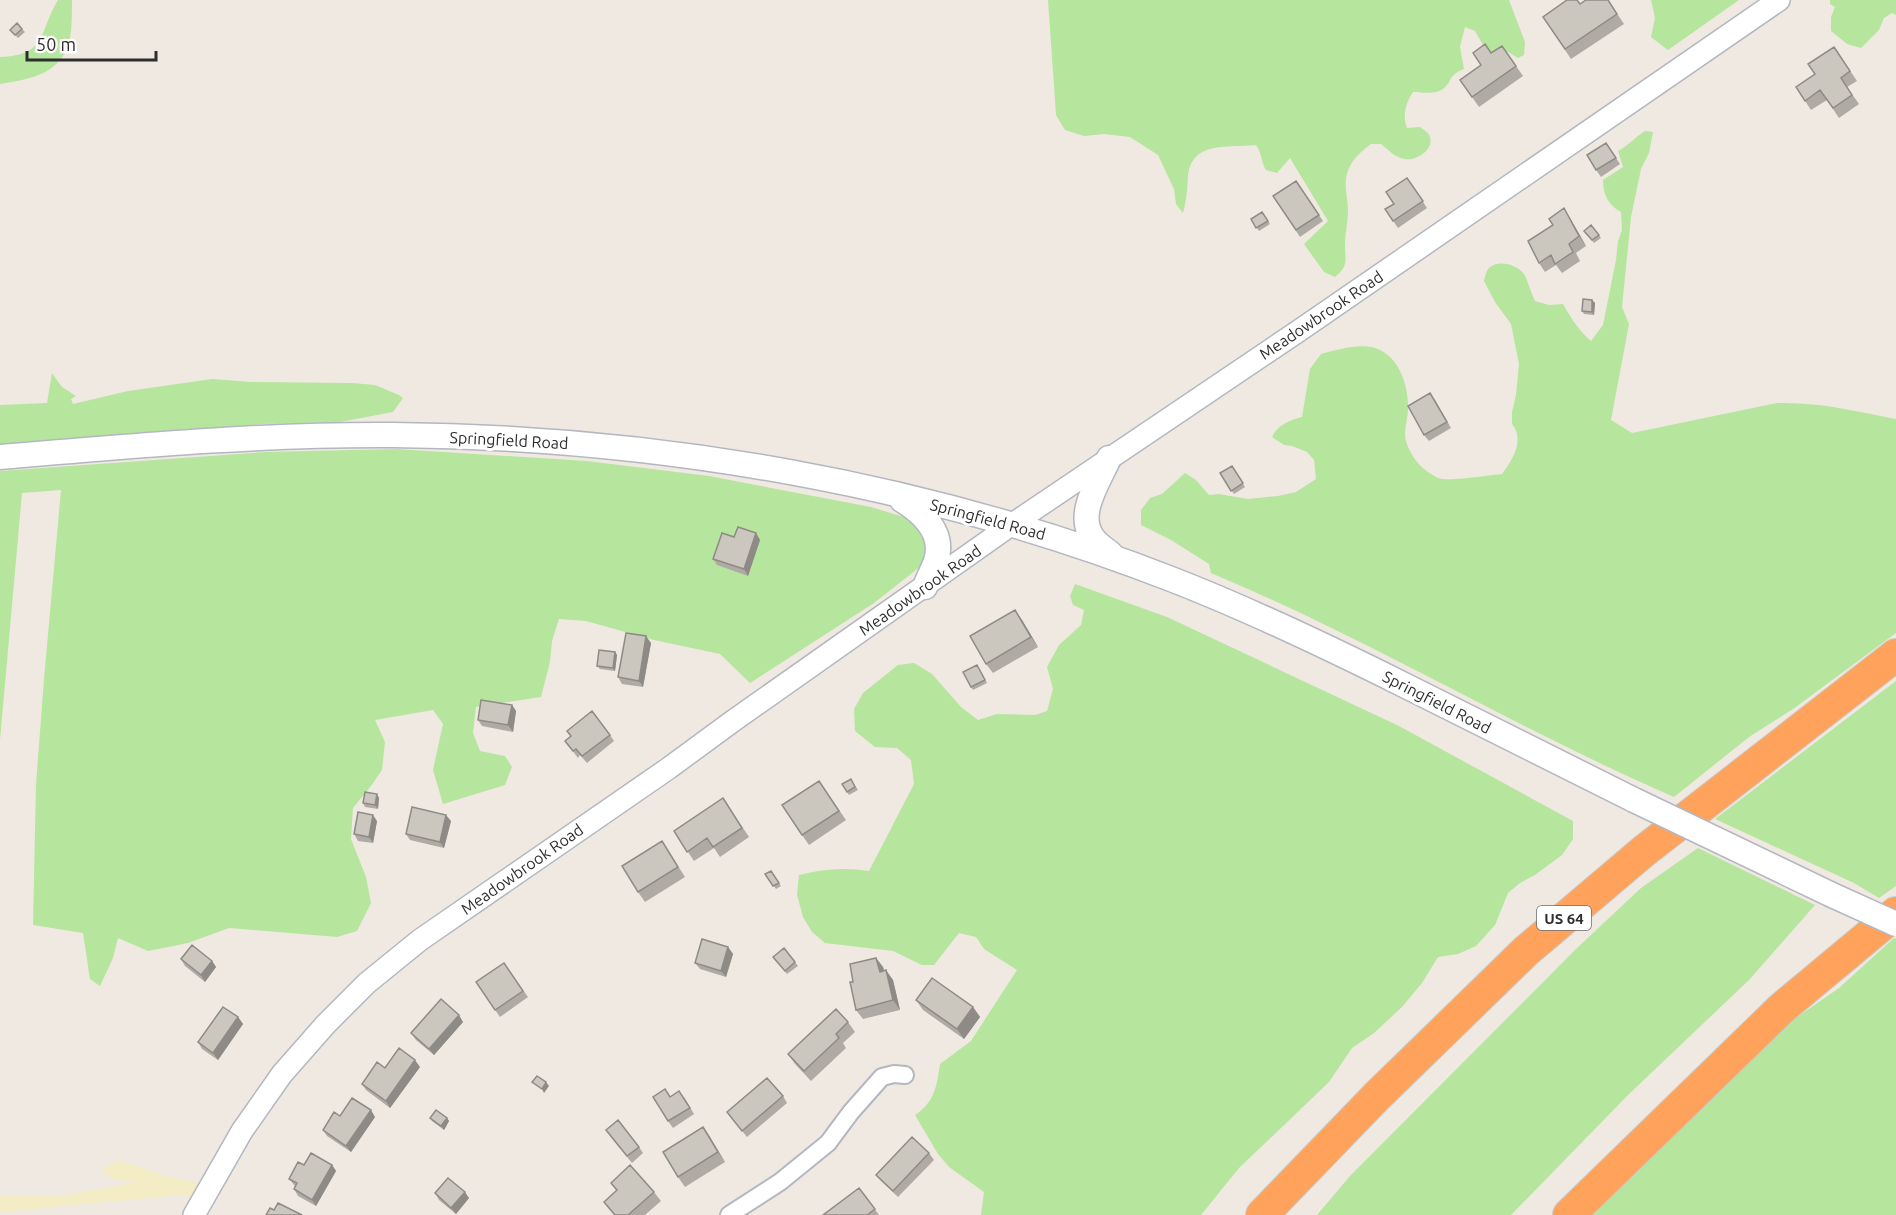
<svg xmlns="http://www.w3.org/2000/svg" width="1896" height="1215" font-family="Ubuntu,sans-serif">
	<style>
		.green { fill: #b6e59e }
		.sand { fill: #f3ecc5 }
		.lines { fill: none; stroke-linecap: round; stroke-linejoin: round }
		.minor-casing { stroke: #b4b7c1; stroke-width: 20 }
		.tertiary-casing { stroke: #b4b7c1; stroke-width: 24 }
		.secondary-casing { stroke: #b4b7c1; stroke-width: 27 }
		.motorway-casing { stroke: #c9c9c9; stroke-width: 34 }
		.minor { stroke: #fff; stroke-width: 16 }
		.tertiary { stroke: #fff; stroke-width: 21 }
		.secondary { stroke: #fff; stroke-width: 24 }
		.motorway { stroke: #ffa35c; stroke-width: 32 }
		.secondary-bridge-casing { stroke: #b4b7c1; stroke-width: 27; stroke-linecap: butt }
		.secondary-bridge { stroke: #fff; stroke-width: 24 }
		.wall { fill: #afaba4 }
		.shaded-wall { fill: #8e8b86 }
		.building { fill: #cbc7bf; stroke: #8e8b86; stroke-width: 1.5 }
		.labels { text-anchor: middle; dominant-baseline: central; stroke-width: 6; stroke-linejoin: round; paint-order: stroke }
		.shield { fill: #fff; stroke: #6d6d6d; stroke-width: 1.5 }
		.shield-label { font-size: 15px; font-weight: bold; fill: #2e2e2e }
		.street-label { font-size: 16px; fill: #2e2e2e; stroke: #fff }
	</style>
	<rect width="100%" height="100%" fill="#efe9e1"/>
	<path class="green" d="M58 0H72C72 12 72 26 70 38 63 74 31 79 0 84V57C48 55 38 33 58 0Z
		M1048 0H1509L1525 42 1524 55 1518 58 1508 52H1487L1475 31 1465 27 1460 47 1464 69C1447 76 1453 81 1443 89 1435 95 1422 92 1413 92 1406 102 1402 116 1407 128L1420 127C1424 130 1429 133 1430 137 1434 150 1416 161 1405 159 1396 158 1388 150 1381 144H1371C1363 150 1356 156 1351 164 1341 183 1348 193 1348 211 1348 222 1345 233 1345 244 1345 261 1349 265 1335 277L1324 272 1304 244 1328 221 1290 158 1277 173 1266 170C1261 162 1262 153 1256 145 1229 148 1192 140 1188 176 1187 190 1187 199 1183 213L1176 204 1174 189 1158 155 1130 137 1104 134 1084 136 1065 130 1056 115Z
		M1651 0H1739L1668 50 1651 37 1655 18Z
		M1830 0H1896V15L1892 13 1884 18 1879 30 1861 48 1847 44 1831 31V17L1835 7 1830 4Z
		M1645 131 1653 132 1649 153 1641 169 1631 217 1622 307 1629 324 1611 420 1632 433 1777 403C1821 402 1854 411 1896 419V633L1793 709 1749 737 1674 797C1517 729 1369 639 1211 573L1209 564 1171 540 1141 525V510L1150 498 1162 494 1185 473 1196 480 1209 495 1219 494 1248 499 1278 496 1296 492 1316 479 1314 460 1307 452 1292 446 1284 445 1272 437C1277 425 1290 420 1302 417L1310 369 1321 354C1335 350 1357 344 1371 347 1398 352 1409 385 1408 409 1408 419 1403 431 1406 441 1411 458 1422 470 1438 478 1449 482 1489 475 1502 474 1513 459 1525 440 1512 424V412L1516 395 1519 364 1511 324 1495 302 1484 281C1485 277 1486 271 1489 268 1499 259 1517 265 1524 274 1528 281 1531 293 1535 301L1549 305 1563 304C1571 318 1579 331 1591 341L1603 325 1616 260 1618 241 1622 230 1621 212C1608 205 1603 194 1603 180L1623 167 1618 151C1628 146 1635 137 1645 131Z
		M52 373 62 387 76 396 71 399 73 404 128 391 212 379 251 382 352 383 375 385 399 395 403 398 393 412 340 422 263 424 0 445V405L47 403Z
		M396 449 587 461 709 476 871 507 917 521 928 535 929 552 921 566 874 603 750 683 720 654 654 640 586 621 559 619 552 641 550 662 541 697 476 707 473 733 480 751 505 756 512 767 505 785 443 804 433 770 443 724 433 710 375 720 385 742 382 770 371 786 353 808 351 839 366 877 371 903 357 931 337 937 229 928 188 943 148 951 118 938 113 958 100 986 90 979 83 933 33 925 36 785 44 679 61 490 22 493 0 740V471L266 452Z
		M1075 584 1167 617 1399 726 1573 821V839L1562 855 1535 875 1520 883 1508 893 1495 925 1476 946 1458 954 1438 957 1422 983 1402 1007 1374 1033 1352 1048 1329 1082 1239 1168 1201 1215H981L984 1192 949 1167 938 1154 915 1115C934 1103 937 1086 940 1064L971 1041 1017 970 984 949 976 937 959 933 934 965H922L893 951 825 943 812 932 803 917 797 895 799 875C823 869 844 867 869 871L914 784 911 760 897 748 875 747 855 731 854 709 863 693 898 665 914 663 932 674 961 707 978 720 997 714 1035 715 1047 711 1053 689 1047 667 1059 645 1081 625 1084 610 1073 605 1070 596Z
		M1896 681V886L1879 898 1854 883 1715 819Z
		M1698 848 1815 905 1749 980 1628 1095 1511 1215H1317L1350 1176 1575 950 1641 888Z
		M1894 938 1896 939V1215H1585L1787 1024 1839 988Z"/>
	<path class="sand" d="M117 1160C145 1168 172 1180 201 1183L194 1197 182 1195 0 1212V1195H65L134 1183 112 1178 101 1170Z"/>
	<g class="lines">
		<g class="minor-casing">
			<path id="minor" d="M729 1215 780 1182 828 1143 851 1112 882 1077 894 1074 905 1075"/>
		</g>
		<g class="tertiary-casing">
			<path id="tertiary" d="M194 1215 242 1131 282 1074 326 1024 367 983 420 940 669 768 733 721 1011 525 1300 330 1779 0"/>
		</g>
		<g class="secondary-casing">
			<path id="secondary" d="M0 457C131 446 262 434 393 435 656 437 925 483 1171 579 1251 610 1328 647 1404 685 1481 723 1557 762 1634 800
				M1109 458C1099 481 1075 515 1093 538 1098 545 1105 549 1111 554
				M902 500C923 513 945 533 936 561 933 570 928 578 925 587"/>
		</g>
		<g class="motorway-casing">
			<path id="motorway" d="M1262 1215 1376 1097 1526 951 1644 851 1896 655
				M1569 1215 1782 1008 1896 913"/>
		</g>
		<use href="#minor" class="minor"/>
		<use href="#tertiary" class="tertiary"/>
		<use href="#secondary" class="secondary"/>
		<use href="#motorway" class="motorway"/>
		<g class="secondary-bridge-casing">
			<path id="secondary-bridge" d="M1634 800 1832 895 1896 924"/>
		</g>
		<use href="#secondary-bridge" class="secondary-bridge"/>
	</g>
	<path class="wall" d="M1608 0 1624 24 1571 59 1543 17 1580 4Z
		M22 29 25 32 18 38 10 30Z
		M1502 46 1523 76 1479 107 1460 80 1481 65 1491 53Z
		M1834 47 1857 81 1847 87 1859 104 1839 118 1827 100 1811 110 1796 87 1815 74Z
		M1606 143 1620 164 1601 177 1596 170Z
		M1407 178 1427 208 1398 228 1385 209 1394 204Z
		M1296 181 1323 221 1300 237 1273 196Z
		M1262 212 1270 224 1259 231 1251 219Z
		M1570 218 1586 246 1576 253 1580 261 1562 273 1556 265 1545 272 1539 263Z
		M1591 225 1601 238 1594 243 1584 231Z
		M1592 300 1595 303 1594 315 1584 314 1582 311Z
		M1435 400 1451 428 1429 441 1424 435Z
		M1232 466 1245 487 1234 494 1220 473Z
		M756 533 760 540 748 576 717 565 713 559 734 537Z
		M1022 620 1038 647 993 673 986 664Z
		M651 643 643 687 622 684 618 677Z
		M615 652 617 655 615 671 600 669 597 666Z
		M979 668 987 683 973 690 971 687Z
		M512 705 516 711 513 732 482 726 478 720Z
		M610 735 614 741 587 763 580 755 578 758 565 741Z
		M851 779 858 790 849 795 842 784Z
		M819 781 846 820 809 845 802 835Z
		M379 798 378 809 365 807 363 803Z
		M723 798 749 837 720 857 714 848 694 861 674 831Z
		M377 821 373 843 358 841 354 834Z
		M451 821 444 848 410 840 406 834Z
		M662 841 685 877 645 902 638 892Z
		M771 871 781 886 776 889 765 874Z
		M728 947 733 954 726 977 700 969 695 963Z
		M784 948 798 966 787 974 773 957Z
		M876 958 883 967 884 971 893 980 900 1010 863 1019 856 1010 853 982Z
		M181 959 212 961 216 967 205 982 185 966Z
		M504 963 528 997 500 1017 476 982Z
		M916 1000 973 1007 980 1017 964 1039 923 1010Z
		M238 1017 243 1024 218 1060 202 1049 198 1042Z
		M463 1022 434 1055 416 1040 411 1033Z
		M848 1022 855 1032 843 1043 846 1048 811 1081 795 1064 788 1054Z
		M420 1067 390 1108 366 1090 362 1084 385 1068Z
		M783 1096 787 1103 747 1137 727 1112Z
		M670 1097H684L694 1114 673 1128 668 1121Z
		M375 1117 351 1152 327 1136 323 1130Z
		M430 1118H447L449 1121 444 1130 432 1121Z
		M703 1127 725 1162 685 1187 678 1177Z
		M610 1136 639 1147 643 1153 632 1163Z
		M929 1153 934 1160 898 1197 881 1181 876 1175Z
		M304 1165H332L336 1171 316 1206 298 1196 294 1189 295 1186 289 1179Z
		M611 1183 654 1192 661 1201 645 1215H614L604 1202 617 1191Z
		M859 1188 879 1215H823Z
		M435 1193 469 1198 456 1214 439 1200Z"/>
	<path class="shaded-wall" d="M1564 208 1570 218 1586 246 1579 236Z
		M1592 300 1595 303 1594 315 1592 312Z
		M756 533 760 540 748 576 744 569Z
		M1015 610 1022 620 1038 647 1031 637Z
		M646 636 651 643 643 687 639 681Z
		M615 652 617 655 615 671 613 668Z
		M512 705 516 711 513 732 508 725Z
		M377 794 379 798 378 809 375 805Z
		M373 815 377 821 373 843 369 837Z
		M446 815 451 821 444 848 440 842Z
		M728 947 733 954 726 977 721 971Z
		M876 958 883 967 887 982 880 972Z
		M212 961 216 967 205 982 201 975Z
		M886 970 893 980 900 1010 893 1000Z
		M973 1007 980 1017 964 1039 957 1029Z
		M459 1015 463 1022 434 1055 429 1049Z
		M238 1017 243 1024 218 1060 213 1053Z
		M415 1060 420 1067 390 1108 386 1101Z
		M546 1082 549 1086 544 1093 542 1089Z
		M371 1110 375 1117 351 1152 346 1146Z
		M447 1118 449 1121 444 1130 441 1126Z
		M703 1127 710 1137 725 1162 718 1152Z
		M332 1165 336 1171 316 1206 312 1200Z
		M465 1192 469 1198 456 1214 451 1208Z"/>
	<path class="building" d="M1567 0H1577L1580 4 1586 0H1608L1617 14 1565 49 1543 17Z
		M17 23 22 29 15 35 10 30Z
		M1485 44 1491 53 1502 46 1516 66 1472 97 1460 80 1481 65 1473 53Z
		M1834 47 1850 71 1841 78 1852 95 1833 108 1820 90 1805 101 1796 87 1815 74 1808 64Z
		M1606 143 1616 158 1596 170 1587 155Z
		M1407 178 1423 201 1393 221 1385 209 1394 204 1386 192Z
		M1296 181 1319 215 1296 230 1273 196Z
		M1564 208 1579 236 1569 244 1573 252 1555 264 1551 255 1539 263 1528 241 1553 225 1549 219Z
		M1262 212 1268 221 1256 228 1251 219Z
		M1591 225 1599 235 1592 240 1584 231Z
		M1583 299 1592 300V312L1582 311Z
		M1430 393 1447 422 1424 435 1408 406Z
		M1232 466 1243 483 1231 491 1220 473Z
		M738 527 756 533 744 569 713 559 722 533 734 537Z
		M1015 610 1031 637 986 664 970 636Z
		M626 633 646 636 639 681 618 677Z
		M599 650 615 652 613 668 597 666Z
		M977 665 985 680 971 687 963 672Z
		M481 700 512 705 508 725 478 720Z
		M592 711 610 735 582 756 576 749 573 751 565 741 571 736 567 731Z
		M851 779 855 787 847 792 842 784Z
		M819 781 839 811 802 835 782 805Z
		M365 792 377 794 375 805 363 803Z
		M723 798 742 828 713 847 707 838 687 852 674 831Z
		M412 807 446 815 440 842 406 834Z
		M358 812 373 815 369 837 354 834Z
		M662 841 678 867 638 892 622 866Z
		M771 871 779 883 773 886 765 874Z
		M702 939 728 947 721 971 695 963Z
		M192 945 212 961 201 975 181 959Z
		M784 948 795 962 785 971 773 957Z
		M876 958 880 972 886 970 893 1000 856 1010 850 982H853L850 964Z
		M504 963 523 991 495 1010 476 982Z
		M932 978 973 1007 957 1029 916 1000Z
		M441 999 459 1015 429 1049 411 1033Z
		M223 1007 238 1017 213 1053 198 1042Z
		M836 1009 848 1022 836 1034 839 1038 804 1071 788 1054Z
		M399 1048 415 1060 386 1101 362 1084 377 1062 385 1068Z
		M537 1076 546 1082 542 1089 532 1082Z
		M767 1078 783 1096 742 1131 727 1112Z
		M665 1089 670 1097 679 1091 690 1108 668 1121 653 1097Z
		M352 1098 371 1110 346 1146 323 1130 334 1112 340 1116Z
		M436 1110 447 1118 441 1126 430 1118Z
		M618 1120 639 1147 627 1156 606 1130Z
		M703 1127 718 1152 678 1177 663 1152Z
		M912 1137 929 1153 893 1191 876 1175Z
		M311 1153 332 1165 312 1200 294 1189 297 1183 289 1179 298 1162 304 1165Z
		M630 1165 654 1192 628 1215H615L604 1202 617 1190 611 1183Z
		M448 1178 465 1192 451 1208 435 1193Z
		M859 1188 875 1209 867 1215H823Z
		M278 1203 302 1215H266L270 1208 274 1210Z"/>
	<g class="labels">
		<rect class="shield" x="1537" y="906" width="54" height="24" rx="4.5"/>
		<g class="shield-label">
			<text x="1564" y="918">US 64</text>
		</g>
		<g class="street-label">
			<text transform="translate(1321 315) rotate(-34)">Meadowbrook Road</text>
			<text transform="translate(509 440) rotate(3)">Springfield Road</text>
			<text transform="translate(988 519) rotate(15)">Springfield Road</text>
			<text transform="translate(920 590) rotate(-35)">Meadowbrook Road</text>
			<text transform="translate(1437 702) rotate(27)">Springfield Road</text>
			<text transform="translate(522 869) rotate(-35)">Meadowbrook Road</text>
		</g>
	</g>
	<path d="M27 51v9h129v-9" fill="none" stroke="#2e2e2e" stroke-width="3"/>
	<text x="36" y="51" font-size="18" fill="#2e2e2e" stroke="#ffffff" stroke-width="4.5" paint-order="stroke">50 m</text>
</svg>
